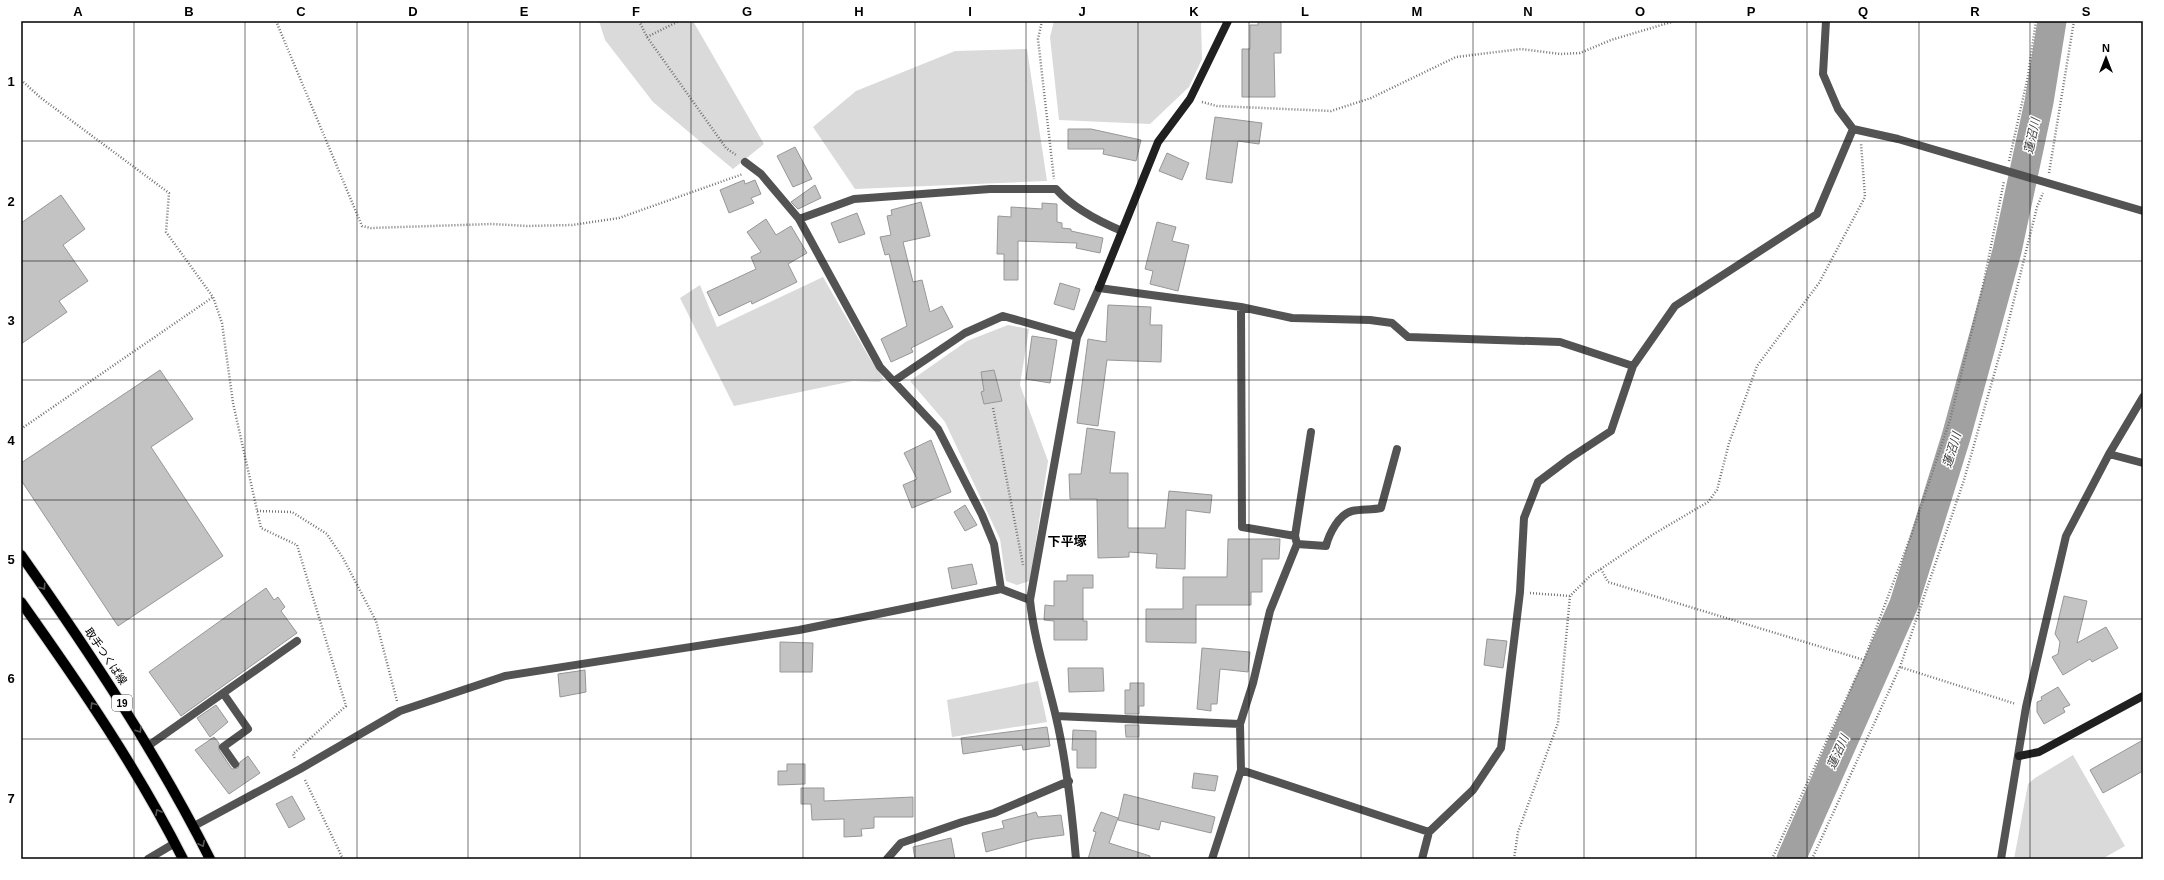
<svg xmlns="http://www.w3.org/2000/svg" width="2164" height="880" font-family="Arial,'Noto Sans JP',sans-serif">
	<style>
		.green { fill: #dadada }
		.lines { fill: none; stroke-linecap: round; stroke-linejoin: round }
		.river { stroke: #a1a1a1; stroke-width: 29 }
		.building { fill: #c3c3c3; stroke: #979797 }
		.primary-casing { stroke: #dbdbdb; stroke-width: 12 }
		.path { stroke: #757575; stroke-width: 2.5; stroke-dasharray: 1 2; stroke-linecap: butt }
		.lane { stroke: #535353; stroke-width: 8 }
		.street { stroke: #535353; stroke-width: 8 }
		.secondary { stroke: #202020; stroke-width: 8 }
		.primary { stroke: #000; stroke-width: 10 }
		.oneway { stroke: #595959 }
		.grid { fill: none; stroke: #000; stroke-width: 1; stroke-opacity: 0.55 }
		.labels { text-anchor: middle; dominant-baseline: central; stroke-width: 3; stroke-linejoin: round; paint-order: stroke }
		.shield { fill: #fff; stroke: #4c4c4c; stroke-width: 1 }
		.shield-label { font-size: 10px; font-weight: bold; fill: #000 }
		.street-label { font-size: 11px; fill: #000; stroke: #fff }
		.water-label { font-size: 12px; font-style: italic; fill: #424242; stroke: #fff }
		.quarter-label { font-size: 13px; font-weight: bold; fill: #000; stroke: #fff }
		.neatline { fill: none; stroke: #000; stroke-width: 1.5 }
		.grid-label { font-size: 13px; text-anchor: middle; font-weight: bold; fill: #000 }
	</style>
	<rect width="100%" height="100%" fill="#fff"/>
	<path class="green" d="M599 21H693L764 144 733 169 653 102 605 40Z
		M1054 21H1201L1202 59 1189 87 1150 124 1059 120 1050 37Z
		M1027 49 1047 181 855 189 813 127 856 91 955 51Z
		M823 277 869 357 884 379 879 382 853 381 734 406 680 298 700 285 717 327Z
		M1008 325 1029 329 1020 385 1048 461 1030 581 1017 585 1006 581 1000 539 945 422 910 381 967 341Z
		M1038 681 1047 722 952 737 947 700Z
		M2073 755 2125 846 2102 859H2014L2028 784 2035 778Z"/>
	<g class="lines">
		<path class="river" d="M1791 859 1904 604 1956 437 2007 251 2039 102 2052 21"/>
	</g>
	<path class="building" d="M1258 21H1281V53H1274L1275 97H1242V49H1250V25H1258Z
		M1215 117 1262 123 1259 144 1238 141 1232 183 1206 179Z
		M1068 129H1091L1141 140 1136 161 1103 154 1104 149H1068Z
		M795 147 812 179 793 187 777 156Z
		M1167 153 1189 163 1182 180 1159 171Z
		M744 180 745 184 755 180 761 194 751 198 754 203 729 213 720 190Z
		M815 185 821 198 798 209 791 202Z
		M61 195 85 229 63 245 88 281 59 301 67 312 21 344V223Z
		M921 202 930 236 903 242 913 282 922 280 930 312 942 306 953 327 911 348 913 352 891 362 881 339 907 326 889 254 885 255 880 237 891 235 887 216 892 215 891 210Z
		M1042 203 1057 204V222L1062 223V228L1071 229V231L1103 238 1100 253 1076 248 1077 243 1018 241V280H1004V254H997L998 216 1011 217V207L1042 209Z
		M857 213 865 234 839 243 831 223Z
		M766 219 776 235 791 226 807 253 788 264 797 282 752 304 751 301 719 316 707 292 756 269 751 257 761 252 747 232Z
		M1157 222 1176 227 1172 241 1189 245 1178 291 1150 284 1153 271 1145 269Z
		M1060 283 1080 289 1074 310 1054 304Z
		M1108 305 1151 307 1150 325H1162L1161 362 1107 360 1098 426 1077 423 1088 339 1106 342Z
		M1032 336 1057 340 1050 383 1026 379Z
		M160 370 193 419 151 447 223 556 118 626 21 480V463Z
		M994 370 1002 401 984 404 981 392 984 391 981 372Z
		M1087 428 1115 432 1110 473H1128V528H1165L1169 491 1212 495 1210 513 1186 510 1185 569 1156 568 1157 554 1129 552V557L1098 558 1097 499H1070L1069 474H1081Z
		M931 440 951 492 912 508 903 485 917 479 904 453Z
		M965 505 977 525 965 531 954 512Z
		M1228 539H1280L1279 559H1262V592H1251V605H1196V643L1146 642V609H1183V577H1227Z
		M972 564 977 584 952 589 948 568Z
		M1067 575H1093V588H1083V621H1087V640H1054V621L1044 620 1045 605 1054 606V581H1067Z
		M266 588 274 600 278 597 285 607 281 611 297 633 181 716 149 672Z
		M2064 596 2087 601 2077 643 2106 627 2118 648 2092 662 2090 659 2063 675 2052 657 2058 654 2060 642 2055 634Z
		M1487 639 1507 641 1503 668 1484 665Z
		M780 642 813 643 812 672H780Z
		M1202 648 1250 652 1248 672 1220 669 1217 704H1211V711L1197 709Z
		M1068 668H1103L1104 691 1069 692Z
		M585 670 586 692 560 697 558 674Z
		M1130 683H1144V706H1139V714H1125V690H1130Z
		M2058 687 2070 705 2063 708 2065 712 2044 724 2037 712V702L2042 700 2041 697Z
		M216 705 228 722 210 737 197 718Z
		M1125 725H1139V737H1126Z
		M1047 727 1050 746 1023 750 1022 745 963 754 961 738Z
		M1073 730 1096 731V768H1077V750H1072Z
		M214 737 219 743V750L232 769 238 768 240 762 248 756 260 773 229 794 195 750Z
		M2143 740V771L2103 793 2090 770Z
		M787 764H805V784L778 785V771H787Z
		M1194 773 1218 776 1215 791 1192 788Z
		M801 788H824V801L913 797V817H874V828L861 829 862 836 844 837V819L812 820 811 804H801Z
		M1124 794 1215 817 1211 833 1161 821 1159 830 1118 820Z
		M292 796 305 819 289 828 276 804Z
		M1036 812 1038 817 1061 815 1064 835 1033 839 986 852 982 833 1004 828 1002 821Z
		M1101 812 1118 818 1109 843 1150 856V859H1088L1096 832 1093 831Z
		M951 838 955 859H915L913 847Z"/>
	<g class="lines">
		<g class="primary-casing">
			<path id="primary" d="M21 555C90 653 156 752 210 859
				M21 602C80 685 137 768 183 859"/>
		</g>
		<path class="path" d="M276 21 362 226 371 228 492 224 527 226 572 225 619 218 743 174
			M639 21 647 37 726 148 736 155
			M1042 21 1038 39 1054 179
			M647 37 679 21
			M21 80 41 98 169 193 166 232 213 297 222 323 233 403 261 528 297 545 346 706 293 754 295 759
			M1202 102 1217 106 1331 111 1371 98 1456 57 1521 49 1561 54 1580 53 1611 40 1675 21
			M2009 161 2028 76 2036 21
			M2049 173 2074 21
			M993 408 1023 565
			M21 429 213 297
			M257 511 292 512 327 534 343 558 376 621 397 701
			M1601 569 1608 582 1864 660
			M1530 593 1570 596
			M1900 667 1964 480 2005 336 2037 207 2043 193
			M305 780 343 859
			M1514 859 1518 832 1558 723 1570 596 1590 576 1652 535 1708 502 1717 490 1729 443 1757 366 1819 283 1865 197 1861 143
			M1772 859 1864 660 1912 533 1950 420 1984 281 2004 181
			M1812 859 1900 667 2016 704"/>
		<path class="lane" d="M223 693 248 729 223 747 235 764
			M148 746 297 641
			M148 859 175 843"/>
		<path class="street" d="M1826 21 1823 74 1838 109 1853 129
			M745 162 761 174 799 219 880 367 938 429 982 515 994 544 1001 589 1030 600
			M799 219 854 199 990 189H1056C1073 208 1098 221 1122 231
			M894 381 965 333 1003 316 1077 337
			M2109 454 2143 463
			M1295 536 1311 432
			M1297 544 1326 546C1329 534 1339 514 1352 511 1361 509 1372 510 1381 508L1397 449
			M1056 716 1240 724 1241 770 1429 832
			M1240 724 1253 683 1270 611 1297 544 1295 536 1242 527 1241 307
			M194 826 300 769 400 711 505 676 799 630 1001 589
			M887 859 901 843 962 822 994 813 1069 781
			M1076 859C1072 811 1067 764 1056 717 1047 678 1034 640 1030 600L1077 337 1099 288 1241 307 1292 318 1370 320 1392 323 1408 337 1560 342 1633 366
			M1212 859 1241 770
			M1422 859 1429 832 1473 790 1501 748 1520 592 1524 518 1538 482 1570 458 1611 431 1633 366 1675 306 1817 214 1853 129 1898 139 2143 211
			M2001 859 2026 707 2066 536 2109 454 2143 397"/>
		<path class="secondary" d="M1099 288 1158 142 1190 99 1228 21
			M2019 756 2039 752 2143 696"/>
		<use href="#primary" class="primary"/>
	</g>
	<defs><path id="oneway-chevron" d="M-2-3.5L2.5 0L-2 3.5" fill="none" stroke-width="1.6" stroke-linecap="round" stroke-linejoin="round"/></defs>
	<g class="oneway">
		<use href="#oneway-chevron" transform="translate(43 587) rotate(55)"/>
		<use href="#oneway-chevron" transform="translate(93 705) rotate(-123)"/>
		<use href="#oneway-chevron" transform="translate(139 730) rotate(58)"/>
		<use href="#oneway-chevron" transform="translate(158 812) rotate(-119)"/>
		<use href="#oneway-chevron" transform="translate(202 844) rotate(63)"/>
	</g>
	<path class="grid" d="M134 21V859M245 21V859M357 21V859M468 21V859M580 21V859M691 21V859M803 21V859M915 21V859M1026 21V859M1138 21V859M1249 21V859M1361 21V859M1473 21V859M1584 21V859M1696 21V859M1807 21V859M1919 21V859M2030 21V859M21 141H2143M21 261H2143M21 380H2143M21 500H2143M21 619H2143M21 739H2143"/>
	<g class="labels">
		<rect class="shield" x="112" y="695" width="20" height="16" rx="3"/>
		<g class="shield-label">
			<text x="122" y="703">19</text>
		</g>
		<g class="street-label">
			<text transform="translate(106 656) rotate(56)">取手つくば線</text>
		</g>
		<g class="water-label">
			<text transform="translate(2032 136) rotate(-78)">蓮沼川</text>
			<text transform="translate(1952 450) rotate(-73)">蓮沼川</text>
			<text transform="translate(1838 752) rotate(-66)">蓮沼川</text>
		</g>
		<g class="quarter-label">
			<text x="1067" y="541">下平塚</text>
		</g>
	</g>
	<rect width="2164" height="880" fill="none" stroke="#ffffff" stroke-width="44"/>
	<g transform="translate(2106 58)" stroke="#ffffff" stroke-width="3" paint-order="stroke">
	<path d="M0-3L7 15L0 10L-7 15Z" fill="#000000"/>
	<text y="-6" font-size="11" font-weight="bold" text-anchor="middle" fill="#000000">N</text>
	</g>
	<rect x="22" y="22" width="2120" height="836" class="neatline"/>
	<g class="grid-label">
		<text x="78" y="16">A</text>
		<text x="189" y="16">B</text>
		<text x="301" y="16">C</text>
		<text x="413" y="16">D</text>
		<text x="524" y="16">E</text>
		<text x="636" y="16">F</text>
		<text x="747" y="16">G</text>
		<text x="859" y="16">H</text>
		<text x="970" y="16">I</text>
		<text x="1082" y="16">J</text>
		<text x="1194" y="16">K</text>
		<text x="1305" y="16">L</text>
		<text x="1417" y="16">M</text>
		<text x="1528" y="16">N</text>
		<text x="1640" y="16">O</text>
		<text x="1751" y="16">P</text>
		<text x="1863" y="16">Q</text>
		<text x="1975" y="16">R</text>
		<text x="2086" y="16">S</text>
		<text x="11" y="86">1</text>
		<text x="11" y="206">2</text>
		<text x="11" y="325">3</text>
		<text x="11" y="445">4</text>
		<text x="11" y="564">5</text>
		<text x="11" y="683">6</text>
		<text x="11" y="803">7</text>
	</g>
</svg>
